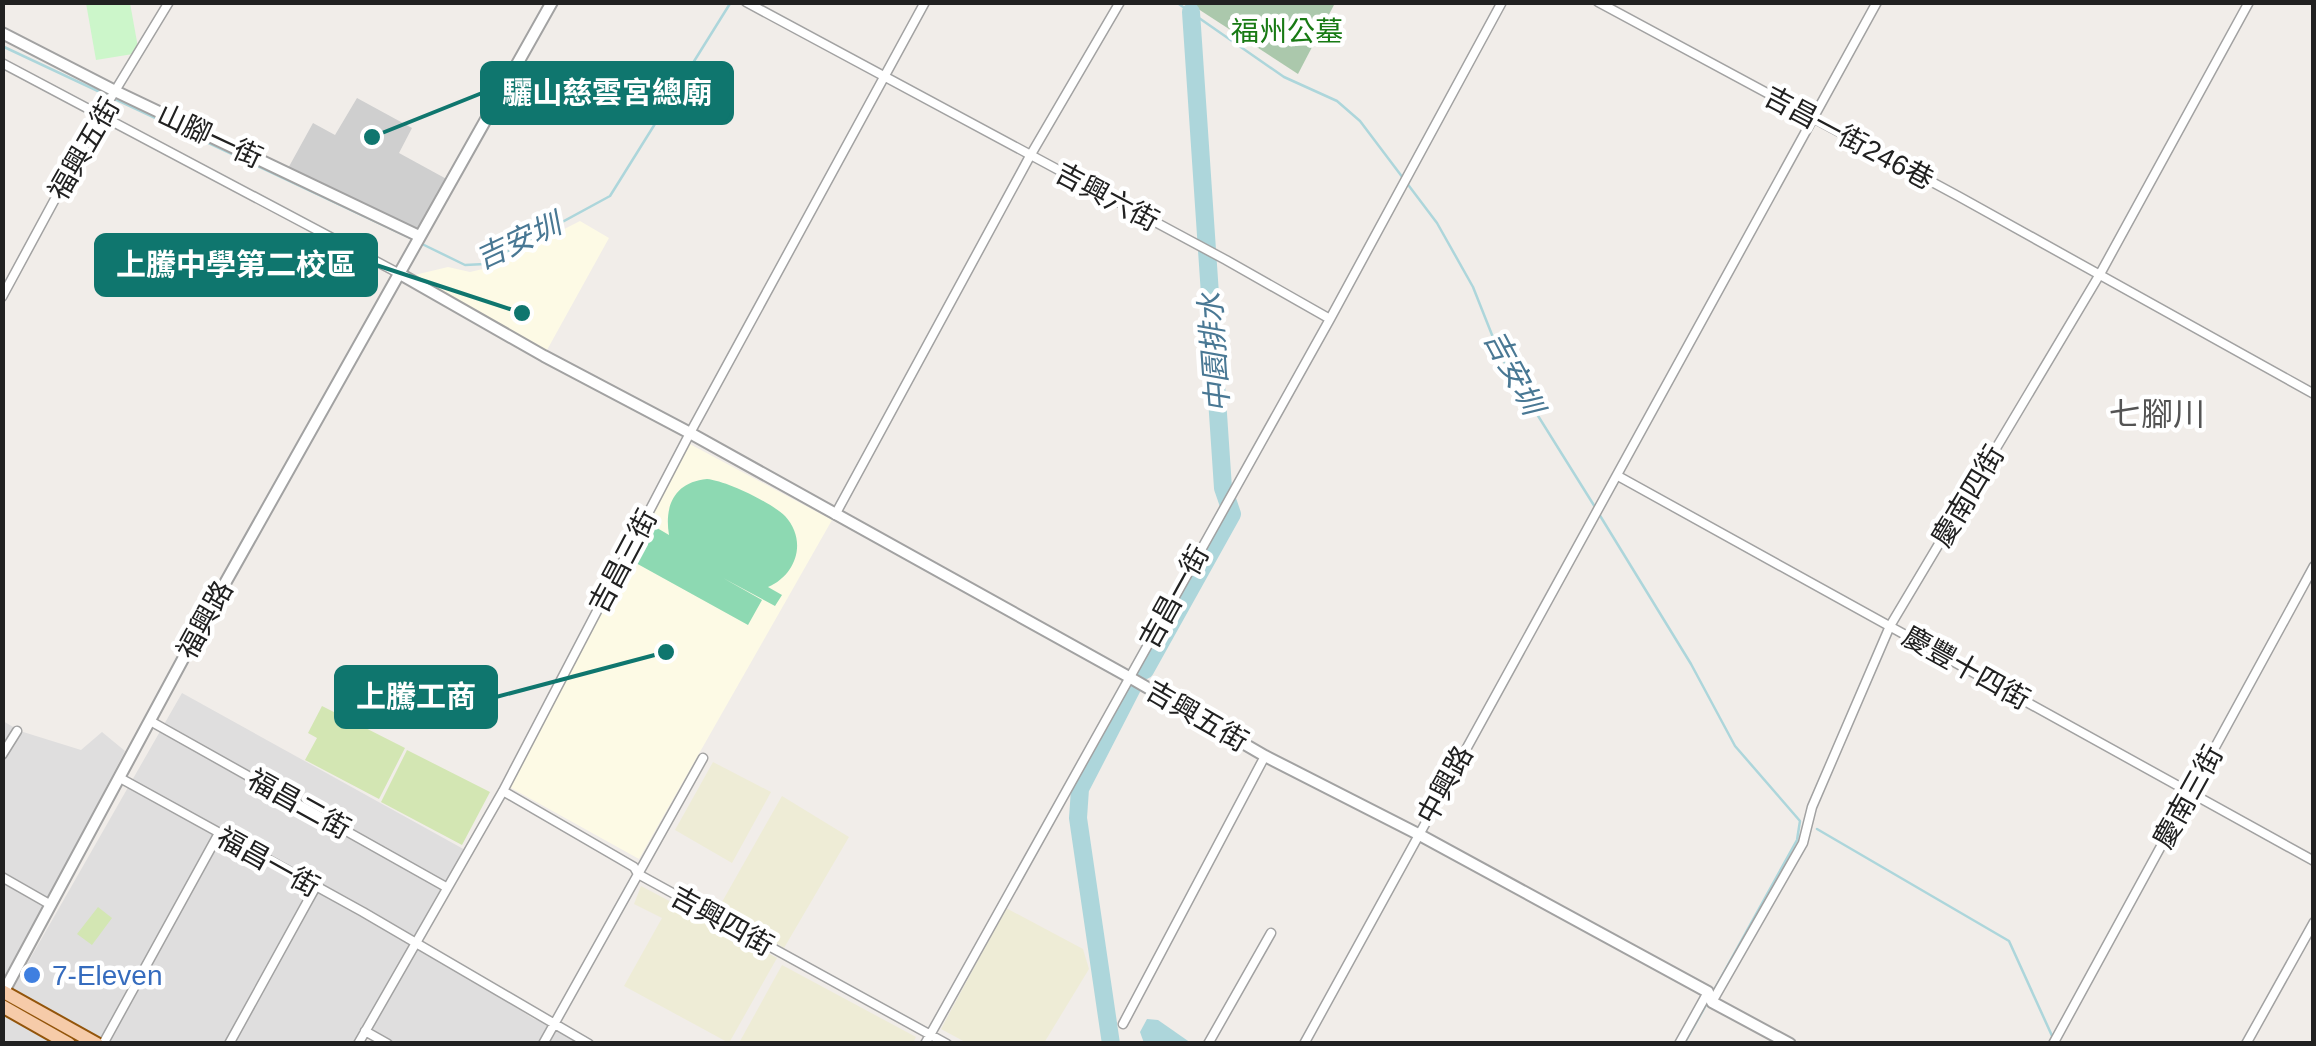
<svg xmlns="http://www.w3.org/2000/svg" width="2316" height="1046" font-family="Arial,'Noto Sans TC',sans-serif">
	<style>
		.residential { fill: #dfdede }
		.education { fill: #fdfae5 }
		.religious { fill: #cfcfcf }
		.farmland { fill: #eeecd6 }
		.grass { fill: #d3e6b3 }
		.cemetery { fill: #abc8ac }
		.park { fill: #ccf6ca }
		.pitch { fill: #8dd9b2 }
		.water { fill: #add6db }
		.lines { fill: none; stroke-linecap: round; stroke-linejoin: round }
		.stream { stroke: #add6db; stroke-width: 2.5 }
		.river { stroke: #add6db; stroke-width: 18 }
		.minor-casing { stroke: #a2a2a2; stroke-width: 11 }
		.tertiary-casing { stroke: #a2a2a2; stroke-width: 14 }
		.primary-casing { stroke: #93550b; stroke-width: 16 }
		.minor { stroke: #fff; stroke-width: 8 }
		.tertiary { stroke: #fff; stroke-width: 10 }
		.primary { stroke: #f6cba9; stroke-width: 12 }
		.shop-dot { fill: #3f7fe0; stroke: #fff; stroke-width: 4 }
		.labels { text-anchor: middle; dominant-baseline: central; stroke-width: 9; stroke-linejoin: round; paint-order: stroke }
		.park-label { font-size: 28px; fill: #187a14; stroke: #fff }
		.street-label { font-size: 28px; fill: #212121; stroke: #fff }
		.shop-label { font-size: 28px; fill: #366cbe; stroke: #fff; text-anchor: start }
		.water-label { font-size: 30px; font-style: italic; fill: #497894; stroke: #fff }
		.quarter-label { font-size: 32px; fill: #545454; stroke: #fff }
		.leader { fill: none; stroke: #0f766e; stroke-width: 4 }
		.callout-dot { fill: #0f766e; stroke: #fff; stroke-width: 4 }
		.callout { fill: #0f766e; stroke: #0f766e; stroke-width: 4 }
		.callout-label { font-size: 30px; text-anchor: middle; font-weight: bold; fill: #fff }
	</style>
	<rect width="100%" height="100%" fill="#f1ede9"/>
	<path class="residential" d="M182 693 467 851 417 944 534 1019 554 1024 588 1043H388L365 1032 358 1044H3V1006Z
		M3 721 20 731 81 750 102 732 125 751 45 905 3 978Z"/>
	<path class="education" d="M580 221 609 238 547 350 406 277 448 267 470 272 487 268Z
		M688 443 832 520 639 859 504 784Z"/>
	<path class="religious" d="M357 98 412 128 399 153 452 182 419 236 286 172 313 123 335 135Z"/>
	<path class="farmland" d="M713 762 771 792 732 863 675 830Z
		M782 796 849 837 784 948 718 909Z
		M641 886 777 958 729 1043 624 986 662 918 634 904Z
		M1006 908 1083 949 1089 969 1044 1043H967L941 1029Z
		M782 965 916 1037 913 1043H739Z"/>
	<path class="grass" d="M322 706 405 748 379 799 305 760 317 738 308 733Z
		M407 750 490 792 462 845 381 802Z
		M98 907 112 918 92 945 77 934Z"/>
	<path class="cemetery" d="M1189 3H1335L1298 74Z"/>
	<path class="park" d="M86 3H130L139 53 96 60Z"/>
	<path class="pitch" d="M707 479C727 481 770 502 785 516 808 541 796 575 768 587L782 595 775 606 723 578 762 600 748 625 634 562 647 536 642 532 647 522 669 535C664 505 675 482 707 479Z"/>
	<path class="water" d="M1147 1019 1158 1020 1191 1043H1144L1140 1032Z"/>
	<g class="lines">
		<path class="stream" d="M1176 2 1284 77 1337 101 1360 121 1437 223 1473 287 1500 355 1595 507
			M2 46 413 239
			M420 243 465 265 485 264 610 196 731 2
			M1599 514 1691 664 1735 746 1800 821 1797 840 1713 992
			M1817 829 2009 941 2053 1038
			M1684 1044 1706 1005"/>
		<path class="river" d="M1145 670 1232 514 1223 488 1191 12
			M1111 1044 1078 818 1080 789 1132 688"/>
		<g class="minor-casing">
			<path id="minor" d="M746 2 1226 260 1330 319
				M1598 2 1958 196 2314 394
				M2 63 400 274
				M2 297 101 114 169 2
				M1618 476 2314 861
				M835 515 1030 156 1120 2
				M152 722 446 887
				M2 755 17 731
				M120 778 363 912 589 1044
				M503 791 634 867 638 874 947 1044
				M2 877 51 905
				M1712 1002 1803 843 1812 807 1890 626 2100 274 2249 2
				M1123 1024 1265 756
				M365 1031 388 1044
				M103 1044 218 835
				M229 1044 315 888
				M358 1044 503 791 690 433 925 2
				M543 1044 703 758
				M925 1044 1330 319 1502 2
				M1208 1044 1271 933
				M1304 1044 1877 2
				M1679 1044 1708 992
				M2053 1044 2314 566
				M2246 1044 2314 922"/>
		</g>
		<g class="tertiary-casing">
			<path id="tertiary" d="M2 33 117 92 419 236
				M400 274 544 356 690 433 1129 677 1265 756 1418 834 1708 992 1712 1002 1790 1044
				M2 995 197 633 552 2"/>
		</g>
		<g class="primary-casing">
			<path id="primary" d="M2 991 97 1044
				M2 1006 69 1044"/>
		</g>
		<use href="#minor" class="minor"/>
		<use href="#tertiary" class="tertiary"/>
		<use href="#primary" class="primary"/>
	</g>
	<circle class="shop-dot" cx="32" cy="975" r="10"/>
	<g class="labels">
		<g class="park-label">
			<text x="1287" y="31">福州公墓</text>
		</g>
		<g class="street-label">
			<text transform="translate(210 136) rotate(25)">山腳一街</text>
			<text transform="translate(1849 138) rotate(28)">吉昌一街246巷</text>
			<text transform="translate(84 149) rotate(-60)">福興五街</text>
			<text transform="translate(1107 197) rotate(28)">吉興六街</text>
			<text transform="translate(1968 496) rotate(-59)">慶南四街</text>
			<text transform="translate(623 561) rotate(-62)">吉昌三街</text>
			<text transform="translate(1174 597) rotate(-61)">吉昌一街</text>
			<text transform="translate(205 620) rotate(-61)">福興路</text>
			<text transform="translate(1966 668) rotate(29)">慶豐十四街</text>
			<text transform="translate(1197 716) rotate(30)">吉興五街</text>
			<text transform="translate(1445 785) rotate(-61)">中興路</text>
			<text transform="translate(2188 797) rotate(-61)">慶南三街</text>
			<text transform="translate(299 804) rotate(29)">福昌二街</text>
			<text transform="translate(268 862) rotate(29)">福昌一街</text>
			<text transform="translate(722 921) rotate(29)">吉興四街</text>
		</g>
		<g class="shop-label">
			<text x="52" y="975">7-Eleven</text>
		</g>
		<g class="water-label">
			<text transform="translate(518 241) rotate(-25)">吉安圳</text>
			<text transform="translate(1214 353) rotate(-94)">中園排水</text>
			<text transform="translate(1514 372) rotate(62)">吉安圳</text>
		</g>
		<g class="quarter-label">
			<text x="2157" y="414">七腳川</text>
		</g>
	</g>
	<path class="leader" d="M372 137L482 93M522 313L376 265M666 652L496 697"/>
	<g class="callout-dot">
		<circle cx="372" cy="137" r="10"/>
		<circle cx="522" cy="313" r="10"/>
		<circle cx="666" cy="652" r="10"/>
	</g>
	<g class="callout">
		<rect x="482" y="63" width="250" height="60" rx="10"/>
		<rect x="96" y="235" width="280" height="60" rx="10"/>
		<rect x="336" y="667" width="160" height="60" rx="10"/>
	</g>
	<g class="callout-label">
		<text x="607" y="103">驪山慈雲宮總廟</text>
		<text x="236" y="275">上騰中學第二校區</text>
		<text x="416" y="707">上騰工商</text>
	</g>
	<rect width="2316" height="1046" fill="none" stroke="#212121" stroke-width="10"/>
</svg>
